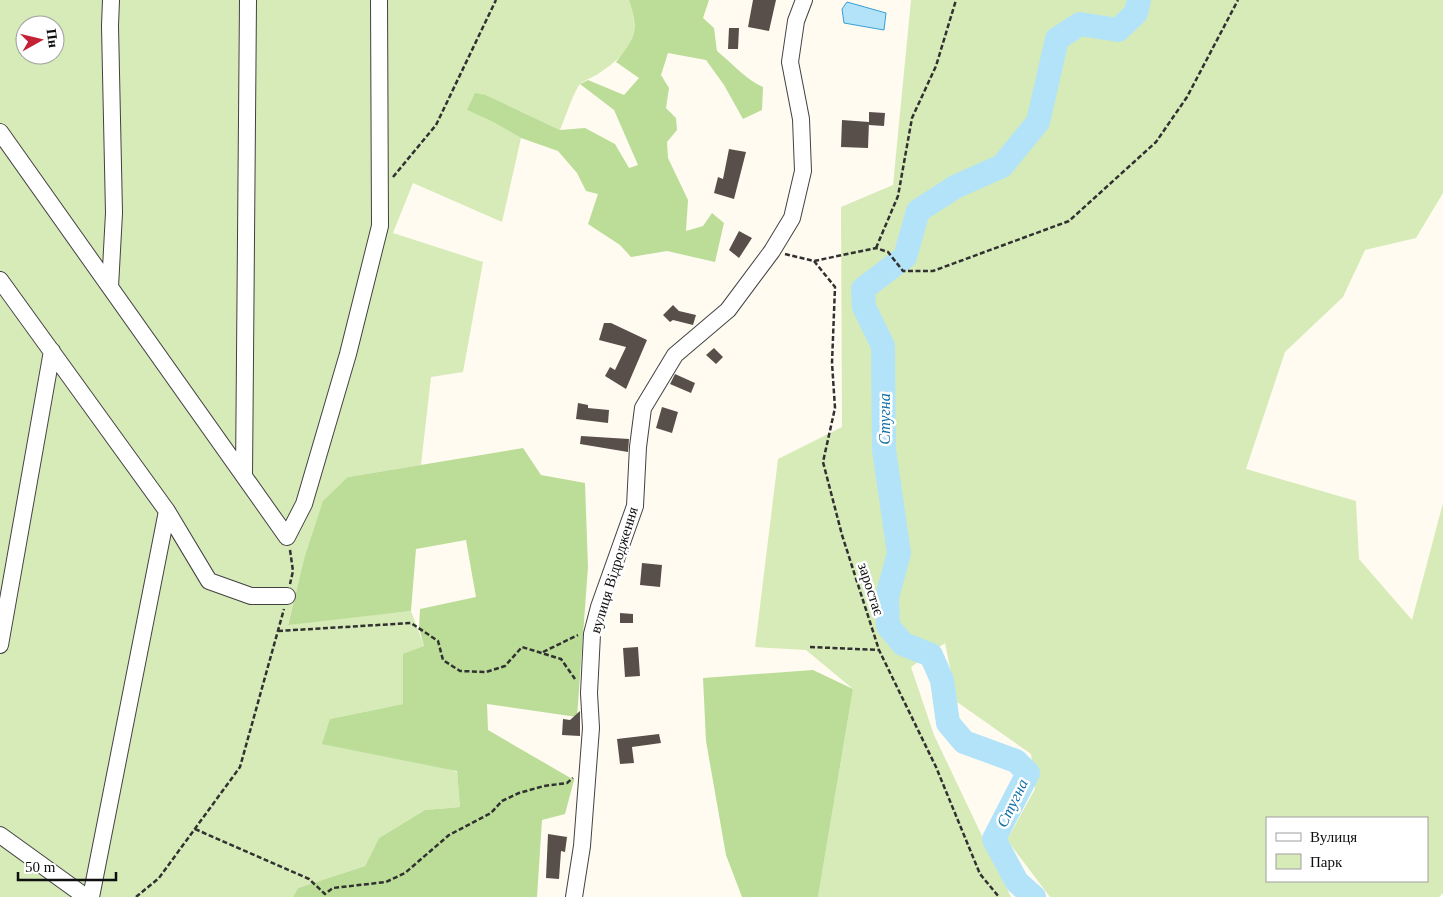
<svg xmlns="http://www.w3.org/2000/svg" width="1443" height="897" font-family="Georgia,serif">
	<style>
		.green { fill: #d6ebb8; fill-rule: evenodd }
		.forest { fill: #bbdd97 }
		.water { fill: #b3e3f9; stroke: #379fd3 }
		.lines { fill: none; stroke-linecap: round; stroke-linejoin: round }
		.river { stroke: #b3e3f9; stroke-width: 24 }
		.building { fill: #584f4b }
		.minor-casing { stroke: #424242; stroke-width: 18 }
		.path { stroke: #313131; stroke-width: 2.5; stroke-dasharray: 5 2.5; stroke-linecap: butt }
		.minor { stroke: #fff; stroke-width: 16 }
		.labels { text-anchor: middle; dominant-baseline: central; stroke-width: 5; stroke-linejoin: round; paint-order: stroke }
		.street-label { font-size: 15px; fill: #0f0f0f; stroke: #fff }
		.water-label { font-size: 16px; font-style: italic; fill: #1270a7; stroke: #fff }
	</style>
	<rect width="100%" height="100%" fill="#fffbf1"/>
	<path class="green" d="M0 0H629C642 38 630 52 598 74 593 77 585 80 581 83 574 90 565 119 560 130L486 95 467 110 493 122 521 138 502 222 413 183 393 233 483 262 463 372 431 377 421 465 348 477 304 559 288 624 411 611 424 646 403 655V704L330 719 457 772 460 807 425 810 379 838 365 866 298 888 293 897H0ZM25 25H55V55H25Z
		M911 0H1443V193L1416 238 1365 250 1343 297 1285 352 1246 469 1356 501 1359 559 1412 620 1443 503V893L1439 897H1050L1007 840 1035 789 1031 754 957 702 945 643 911 667 934 735 1011 897H818L853 689 806 650 755 647 778 459 842 427 841 207 893 185ZM1267 818H1427V881H1267Z"/>
	<path class="forest" d="M629 0H709L703 18 714 28 717 51C732 63 745 79 763 87L762 110 743 119 724 85 706 60 668 53 661 75 669 88 666 108 676 118 677 130 667 142 668 158 688 200 686 231 703 226 712 213 724 223 715 262 667 251 631 257 620 245 588 224 598 194 586 191 577 173 558 151 521 138 493 122 467 110 475 93 486 95 560 130 585 128 615 144 629 168 638 165 614 110 580 84 588 80 624 95 639 78 616 62C636 37 639 31 629 0Z
		M523 448 541 475 585 483 588 567 577 717 487 704 488 730 574 780 565 814 542 820 537 897H293L298 888 365 866 379 838 425 810 460 807 457 771 322 744 330 719 403 704V654L424 646 419 628 420 609 476 597 466 540 416 549 411 611 288 625 304 559 323 501 348 477Z
		M813 670 853 689 818 897H742L726 855 706 741 703 678Z"/>
	<path class="water" d="M847 2 886 13 884 30 844 23 842 9Z"/>
	<g class="lines">
		<path class="river" d="M1034 897 1017 882 994 839 1028 773 1016 761 964 742 948 723 942 680 931 655 903 644 888 626 887 597 899 553 884 450 883 346 864 307 863 289 905 257 918 211 955 187 1002 166 1038 122 1057 39 1080 24 1118 30 1136 13 1139 0"/>
	</g>
	<path class="building" d="M753 0H776L769 31 748 27Z
		M729 28H739L738 49H728Z
		M869 112 885 113 884 126 869 125Z
		M842 120 869 122 868 148 841 147Z
		M729 149 746 152 734 199 714 193 718 177 723 179Z
		M739 231 752 238 739 258 729 250Z
		M673 305 679 311 696 315 693 325 673 320 670 322 663 315Z
		M604 323H611L647 340 626 389 605 376 610 367 615 370 626 347 599 340Z
		M714 348 723 357 716 364 706 355Z
		M675 374 695 383 691 393 670 384Z
		M578 403 588 405V408L609 410 608 423 576 419Z
		M662 407 678 412 672 433 656 428Z
		M581 436 629 439 628 452 580 444Z
		M642 563 662 565 660 587 640 585Z
		M620 613 633 614V623H620Z
		M638 647 640 676 625 677 623 648Z
		M580 711V736L562 735 563 719 570 720Z
		M659 734 661 743 632 747 634 763 620 764 617 739Z
		M548 834 567 837 565 852 561 851 559 879 546 878Z"/>
	<g class="lines">
		<g class="minor-casing">
			<path id="minor" d="M0 132 287 537 304 504 348 354 380 226 379 0
				M0 280 167 511 209 581 251 596H287
				M110 287 114 213 110 26 111 0
				M244 476 248 0
				M0 645 52 351
				M0 835 86 897
				M91 897 167 511
				M574 897 582 846 591 728 589 693 592 634 599 607 635 506 638 447 643 408 675 355 728 310 772 251 792 218 803 171 801 119 790 62 796 21 804 0"/>
		</g>
		<path class="path" d="M393 177 436 125 496 0
			M876 248 898 196 912 118 936 66 956 0
			M785 254 814 261 876 248 888 252 903 271H933L1069 221 1156 142 1187 97 1238 0
			M814 261 835 287 832 363 835 408 823 462 842 535 879 650 936 767 980 874 999 897
			M290 550 293 571 290 584
			M278 631 411 623 438 641 443 660 460 671 486 672 505 666 522 647 561 659 575 679
			M810 647 879 650
			M543 652 578 635
			M195 829 309 879 325 894 333 888 386 882 405 873 449 835 491 813 502 801 519 793 544 786 567 783 573 778
			M136 897 159 878 240 767 284 609"/>
		<use href="#minor" class="minor"/>
	</g>
	<g class="labels">
		<g class="street-label">
			<text transform="translate(614 570) rotate(-73)">вулиця Відродження</text>
			<text transform="translate(871 589) rotate(72)">заростає</text>
		</g>
		<g class="water-label">
			<text transform="translate(884 419) rotate(-90)">Стугна</text>
			<text transform="translate(1012 803) rotate(-64)">Стугна</text>
		</g>
	</g>
	<rect x="1266" y="817" width="162" height="65" fill="#ffffff" stroke="#9f9f9f"/>
	<rect x="1276" y="833" width="25" height="8" fill="#ffffff" stroke="#9f9f9f"/>
	<text x="1310" y="842" font-size="15" fill="#0f0f0f">Вулиця</text>
	<rect x="1276" y="854" width="25" height="15" fill="#d6ebb8" stroke="#9f9f9f"/>
	<text x="1310" y="867" font-size="15" fill="#0f0f0f">Парк</text>
	<g transform="translate(40 40) rotate(82)"><circle r="24" fill="#ffffff" stroke="#9f9f9f"/>
	<path d="M0-4L9 19L0 12L-9 19Z" fill="#c52134"/>
	<text y="-8" font-size="14" font-weight="bold" text-anchor="middle" fill="#0f0f0f">Пн</text>
	</g>
	<path d="M18 872v8h98v-8" fill="none" stroke="#0f0f0f" stroke-width="2.5"/>
	<text x="25" y="872" font-size="15" fill="#0f0f0f" stroke="#ffffff" stroke-width="4" paint-order="stroke">50 m</text>
</svg>
